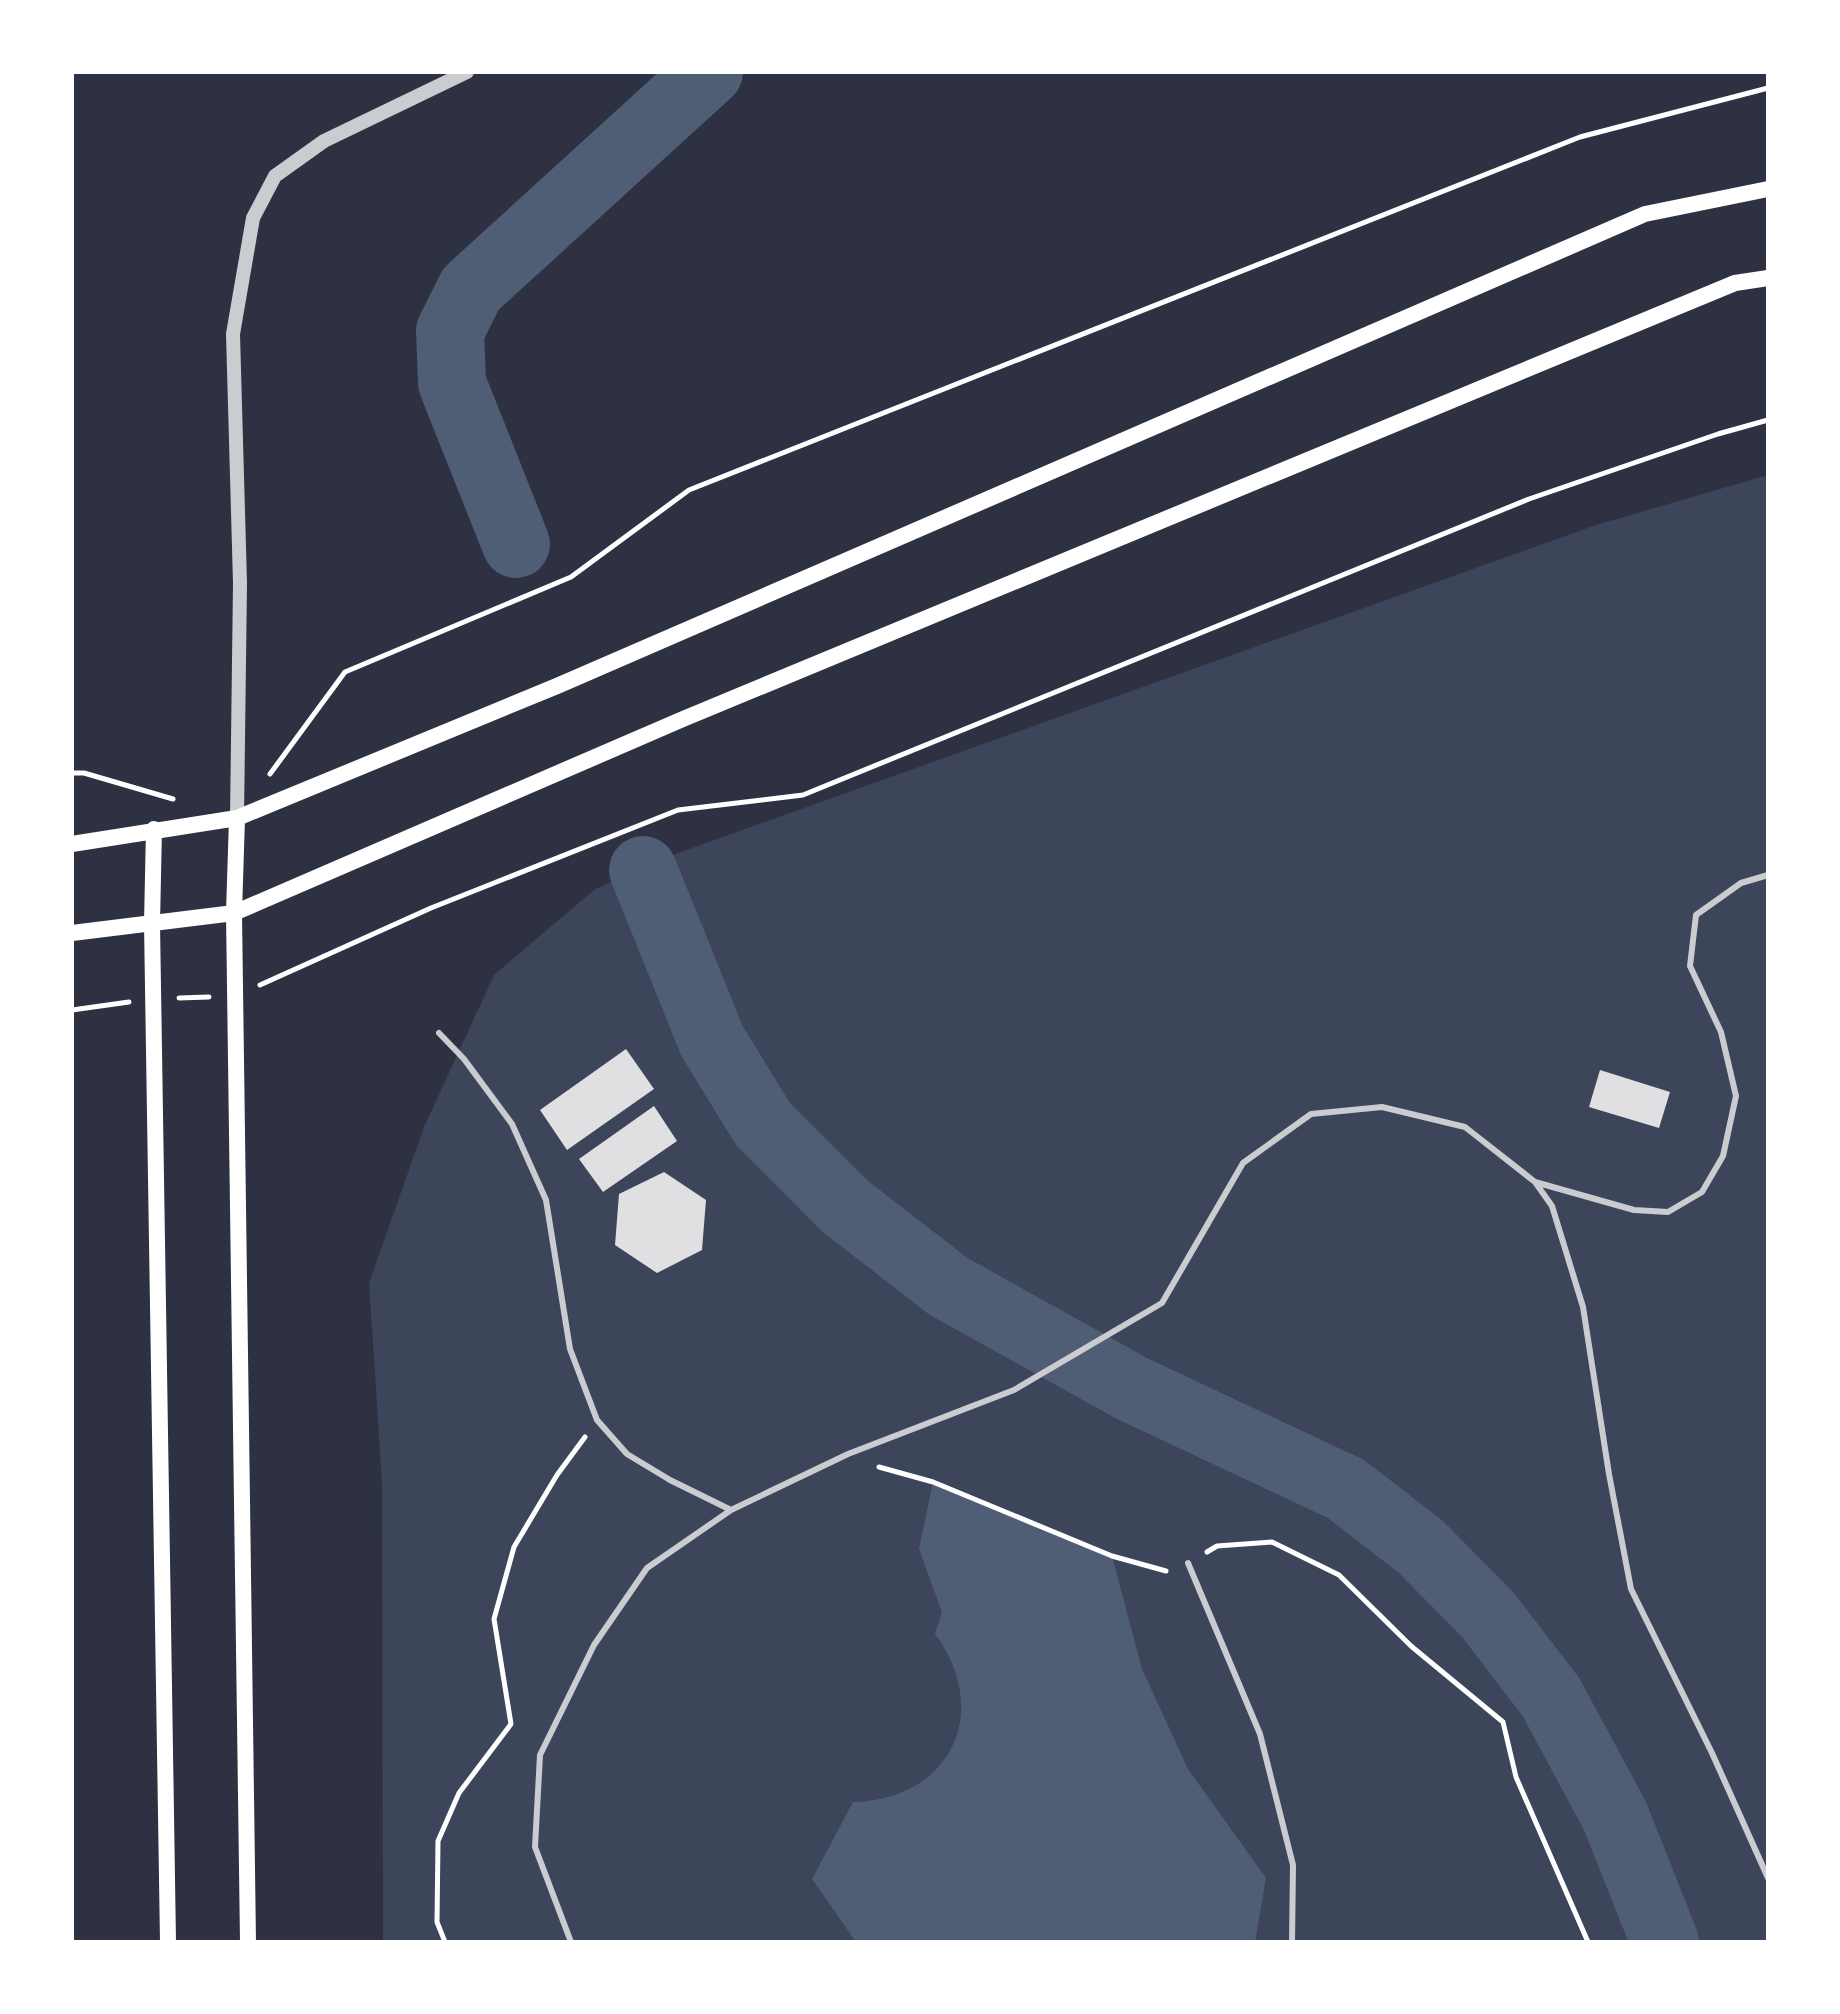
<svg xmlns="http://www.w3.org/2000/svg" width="1840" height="2014" font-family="'IBM Plex Sans',sans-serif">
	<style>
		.green { fill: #3c4559 }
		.water { fill: #4f5d75 }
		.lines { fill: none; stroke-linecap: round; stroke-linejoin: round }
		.river { stroke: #4f5d75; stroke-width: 68 }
		.building { fill: #e0e0e3 }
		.path { stroke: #fff; stroke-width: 5 }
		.service { stroke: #caccd0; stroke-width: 6 }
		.tertiary { stroke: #caccd0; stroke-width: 14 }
		.secondary { stroke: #fff; stroke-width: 16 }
	</style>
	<rect width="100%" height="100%" fill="#2d3142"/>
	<path class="green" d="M1768 475V1942H383L382 1483 369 1283 424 1127 494 975 595 889 678 853 1596 525Z"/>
	<path class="water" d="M933 1482 1112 1556 1142 1669 1188 1769 1266 1878 1255 1942H856L812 1879 853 1802C950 1800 993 1712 935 1634L942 1612 919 1549Z"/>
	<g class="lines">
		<path class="river" d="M516 544 452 383 450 331 471 289 709 72
			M643 870 712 1041 763 1124 846 1207 948 1286 1131 1388 1346 1489 1421 1547 1488 1615 1551 1697 1615 1816 1665 1942"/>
	</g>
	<path class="building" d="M626 1049 654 1089 567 1150 540 1110Z
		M1600 1070 1670 1092 1659 1128 1589 1107Z
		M654 1106 677 1141 603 1192 579 1159Z
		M664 1172 706 1200 702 1250 657 1273 615 1245 619 1194Z"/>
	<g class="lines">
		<path class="path" d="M72 773H84L173 799
			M270 774 345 672 571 577 689 490 1580 137 1768 88
			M260 985 431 908 678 810 803 795 1529 499 1718 434 1768 420
			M179 998 209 997
			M72 1010 129 1002
			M879 1467 933 1482 1112 1556 1166 1571
			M1207 1552 1217 1546 1272 1542 1339 1575 1411 1646 1503 1722 1516 1777 1588 1942
			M445 1942 437 1922 438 1841 459 1793 511 1724 494 1619 514 1547 557 1475 585 1437"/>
		<path class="service" d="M439 1033 464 1059 512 1124 546 1200 570 1349 597 1420 627 1454 670 1480 731 1510
			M1535 1182 1634 1210 1668 1212 1702 1192 1723 1156 1736 1096 1721 1032 1690 966 1696 915 1741 883 1768 875
			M1188 1563 1260 1734 1293 1865 1292 1942
			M571 1942 535 1847 540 1755 594 1645 647 1568 731 1510 848 1454 1014 1390 1162 1303 1243 1163 1311 1114 1382 1107 1465 1127 1535 1182 1552 1206 1583 1307 1609 1474 1631 1589 1712 1753 1768 1878"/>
		<path class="tertiary" d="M237 818 240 583 233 334 253 218 275 176 324 141 467 72"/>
		<path class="secondary" d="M237 818 234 913 248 1942
			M154 829 152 923 168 1942
			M72 844 237 818 557 686 1645 214 1768 189
			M72 933 234 913 683 719 1735 283 1768 278"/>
	</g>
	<rect width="1840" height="2014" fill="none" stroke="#ffffff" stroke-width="148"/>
</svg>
